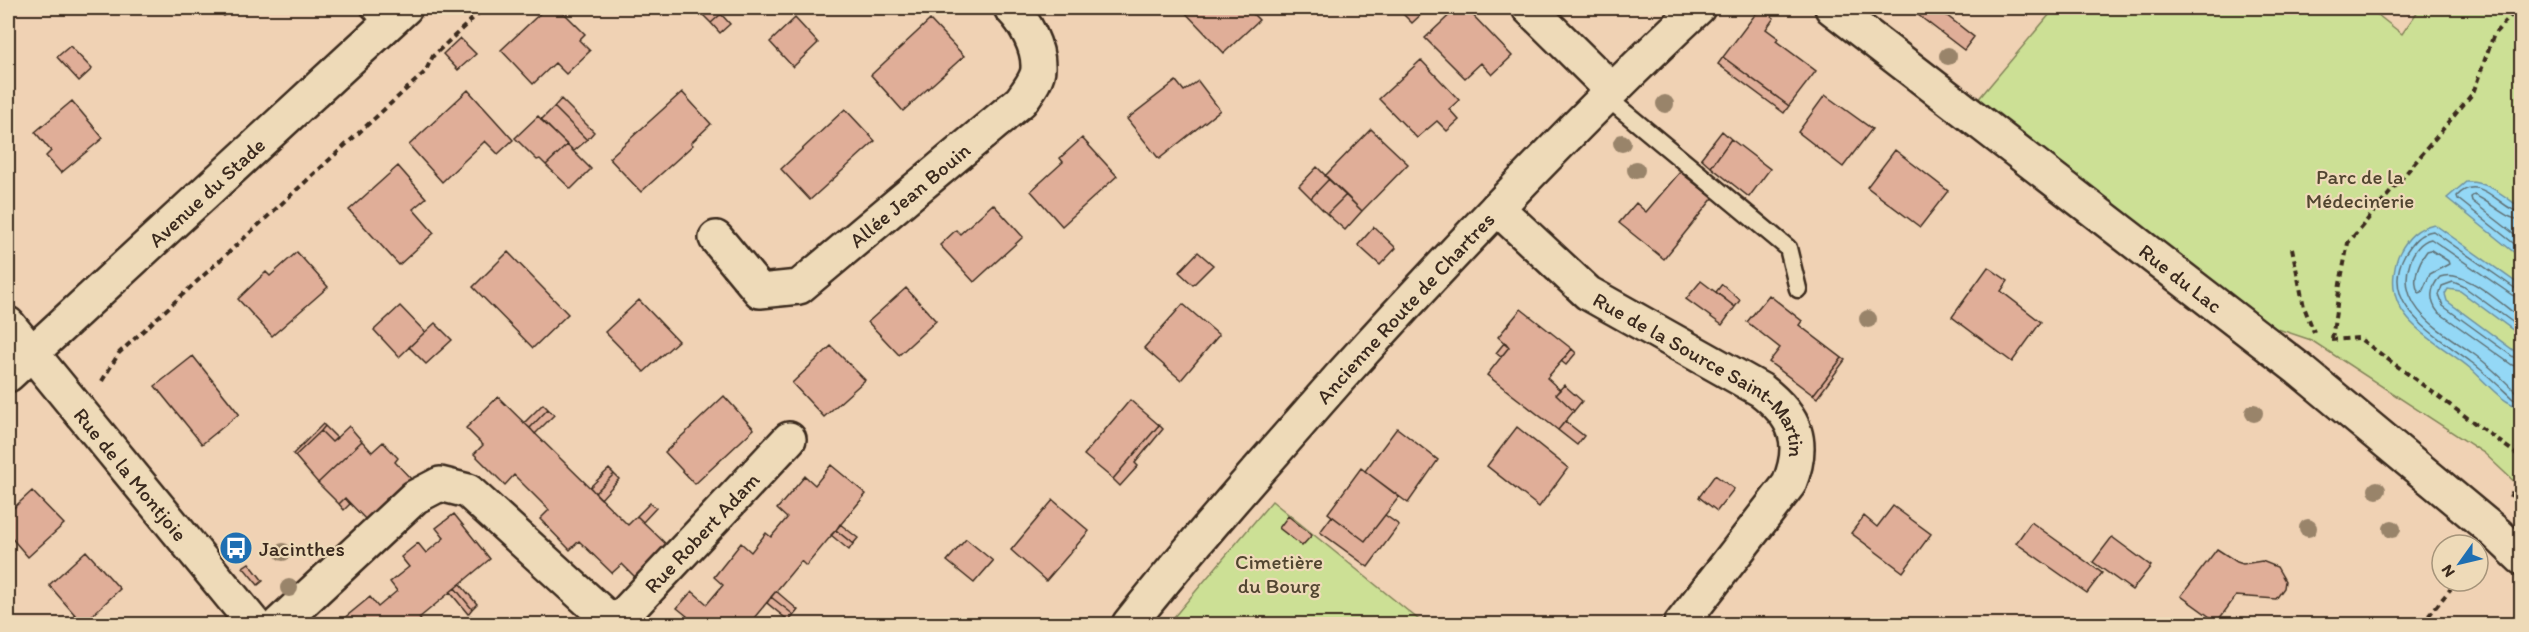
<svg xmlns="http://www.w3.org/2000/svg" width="2529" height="632" font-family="Itim,sans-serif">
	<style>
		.green { fill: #cce095; stroke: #84855a; stroke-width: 1.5 }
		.water { fill: #94d8f6; stroke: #7092a0; stroke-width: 1.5 }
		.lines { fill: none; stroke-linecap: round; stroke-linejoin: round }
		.shore { stroke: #5f7074; stroke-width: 1.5 }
		.building { fill: #e0ae98; stroke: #3b2a1e; stroke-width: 1.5 }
		.lane-casing { stroke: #3b2a1e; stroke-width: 21 }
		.street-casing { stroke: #3b2a1e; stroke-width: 38 }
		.secondary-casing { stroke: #3b2a1e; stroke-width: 38 }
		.path { stroke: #3b2a1e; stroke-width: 4; stroke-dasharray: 6 4.5; stroke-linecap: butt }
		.lane { stroke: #eedab8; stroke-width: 16 }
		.street { stroke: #eedab8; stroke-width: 33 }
		.secondary { stroke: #eedab8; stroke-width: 33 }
		.tree { fill: #99846b }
		.labels { text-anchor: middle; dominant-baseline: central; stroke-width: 4.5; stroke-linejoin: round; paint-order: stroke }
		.park-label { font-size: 21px; fill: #514530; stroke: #eedab8 }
		.street-label { font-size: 21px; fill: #3b2a1e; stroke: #eedab8 }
		.poi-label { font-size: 21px; fill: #3b2a1e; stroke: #eedab8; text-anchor: start }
	</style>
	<rect width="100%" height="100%" fill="#f0d2b4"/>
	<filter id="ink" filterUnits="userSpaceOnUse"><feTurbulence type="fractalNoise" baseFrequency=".0167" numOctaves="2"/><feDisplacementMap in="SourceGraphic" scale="12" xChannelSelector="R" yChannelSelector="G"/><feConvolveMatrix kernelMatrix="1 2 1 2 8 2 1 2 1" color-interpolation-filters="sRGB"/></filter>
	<g filter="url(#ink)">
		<path class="green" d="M2055 8H2369L2402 34 2420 8H2521V488L2484 453 2311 340 2275 328 1977 101Z
			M1272 501 1424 624H1168Z"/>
		<path class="water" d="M2466 182C2488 181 2504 196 2521 208V258L2447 198Z
			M2434 224 2521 286V336L2460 291 2448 289 2445 294 2447 301 2521 356V407C2502 404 2486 382 2471 369 2441 343 2388 323 2394 274 2395 267 2396 259 2400 252 2408 237 2417 228 2434 224Z"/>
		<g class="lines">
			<path class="shore" d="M2522 213C2500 210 2480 171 2457 196L2458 199 2522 250
				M2522 220C2504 219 2490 201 2474 195L2471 197 2472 201 2522 240
				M2431 250 2448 261 2449 264 2430 274 2422 292 2419 293C2411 280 2419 262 2427 251Z
				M2522 290 2516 289 2433 231C2419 233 2412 243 2405 254 2377 306 2438 336 2471 362 2486 373 2499 386 2513 399L2522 401
				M2522 298 2512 295 2431 239C2421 241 2413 252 2410 262 2394 309 2444 332 2475 355 2490 366 2503 379 2516 392L2522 393
				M2522 319C2503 306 2464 267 2440 277 2430 287 2429 301 2438 312L2512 365 2522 368
				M2522 329 2463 286 2453 282 2442 286 2439 295 2443 306 2516 359 2522 360"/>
		</g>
		<path class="building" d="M216 8H235L224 16Z
			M546 8H559L585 34 579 40 590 51 566 74 555 63 533 84 501 50Z
			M699 8H714L721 14 711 23 697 9Z
			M1181 8H1247L1259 20 1224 53Z
			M1397 8H1428L1412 23Z
			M1457 8H1466L1512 56 1492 75 1481 63 1465 78 1425 38Z
			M1760 8 1774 18 1766 29 1778 38 1776 41 1816 71 1789 106 1723 57Z
			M1909 8H1937L1974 37 1964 50Z
			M721 14 730 24 720 33 711 23Z
			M795 18 818 43 793 67 770 42Z
			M930 20 964 56 903 111 871 75Z
			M460 38 476 54 458 70 443 54Z
			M70 46 92 69 79 81 57 57Z
			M1723 57 1789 106 1784 113 1718 64Z
			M1421 60 1459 100 1449 109 1459 120 1447 131 1437 121 1417 138 1379 99Z
			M1176 81 1184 91 1198 81 1220 110 1159 159 1127 119Z
			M468 90 513 140 498 154 485 141 442 182 409 145Z
			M682 92 711 124 691 143 693 145 641 192 609 158Z
			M1825 95 1872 129 1843 167 1798 132Z
			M561 99 594 132 587 140 554 107Z
			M72 101 103 138 61 173 46 156 51 151 35 132Z
			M554 107 587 140 574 151 541 120Z
			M845 109 875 141 810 200 781 169Z
			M538 116 567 145 546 165 540 159 537 160 515 138Z
			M1371 129 1408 164 1362 211 1325 176Z
			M1722 131 1731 139 1711 167 1701 158Z
			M1082 138 1117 176 1062 226 1031 191 1063 162 1060 158Z
			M1731 139 1770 169 1749 197 1711 167Z
			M567 145 591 169 571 189 546 165Z
			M1895 150 1948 191 1920 227 1867 187Z
			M398 166 426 198 413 209 434 233 399 265 349 210Z
			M1317 167 1329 179 1311 198 1299 186Z
			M1680 172 1713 198 1664 259 1619 223 1636 203 1646 212Z
			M1329 179 1346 195 1327 214 1311 198Z
			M1346 195 1362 211 1345 230 1327 214Z
			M993 204 1023 237 974 282 940 245 956 230 960 234Z
			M1374 227 1396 248 1380 265 1358 245Z
			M297 252 328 287 272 336 238 299 266 272 270 276Z
			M508 252 568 314 533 348 473 287Z
			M1198 252 1213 265 1193 285 1179 272Z
			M1988 267 2008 281 2001 291 2041 322 2012 362 1952 317Z
			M1701 281 1735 307 1722 325 1686 299Z
			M1722 284 1740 300 1735 307 1716 292Z
			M906 288 936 321 899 355 868 322Z
			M1769 295 1802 321 1799 325 1842 358 1813 395 1769 362 1780 348 1747 322Z
			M639 300 678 341 644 372 605 332Z
			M1183 304 1219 335 1181 380 1144 348Z
			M400 306 425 332 399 357 374 330Z
			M1521 309 1572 349 1547 378 1560 390 1556 394 1574 411 1558 430 1487 375 1509 347 1498 337Z
			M435 323 452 340 426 364 409 347Z
			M1505 342 1509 347 1501 357 1496 353Z
			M831 346 865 380 824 417 792 383Z
			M1572 349 1576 353 1566 365 1561 361Z
			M193 356 239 414 202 444 155 386Z
			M1842 358 1845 360 1817 398 1813 395Z
			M1564 385 1582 401 1574 411 1556 394Z
			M724 396 754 429 695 484 665 452Z
			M498 397 628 525 637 516 669 547 638 580 622 564 612 573 579 541 570 550 540 519 549 510 514 475 505 485 474 454 483 445 466 428Z
			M1130 400 1159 425 1113 479 1084 455Z
			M543 404 548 409 530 428 524 423Z
			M548 409 554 415 535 434 530 428Z
			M1565 421 1584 436 1577 445 1558 430Z
			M323 424 325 426 321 431 295 456 293 454Z
			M1159 425 1163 429 1135 463 1138 466 1120 486 1113 479Z
			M325 426 337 438 332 442 321 431Z
			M349 426 362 441 318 483 295 456 321 431 332 442Z
			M1517 427 1568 468 1539 507 1487 466Z
			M1397 428 1438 460 1408 503 1365 471Z
			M362 441 372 452 383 442 398 458 395 462 413 481 369 523 345 498 339 504 318 483Z
			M831 465 866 494 806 566 801 561 749 624H680L687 616 677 608 692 591 707 604 723 585 714 577 741 543 751 552 766 533 771 537 787 518 777 509 805 476 815 485Z
			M1361 468 1399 497 1365 541 1328 513Z
			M609 469 614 474 595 493 590 487Z
			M614 474 619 479 601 499 595 493Z
			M1715 475 1734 489 1717 511 1699 497Z
			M32 491 64 524 28 557 8 534V513Z
			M345 498 350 504 344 510 339 504Z
			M1053 500 1089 531 1046 581 1011 550Z
			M650 503 656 508 643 522 637 516Z
			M1893 506 1931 534 1903 572 1851 533 1864 516 1877 527Z
			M454 514 490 559 419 618 424 624H337L370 597 378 607 397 591 390 582 409 567 401 557 418 543 426 553 444 538 436 528Z
			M1385 515 1399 525 1368 567 1320 532 1332 516 1365 541Z
			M1288 516 1312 535 1302 546 1279 528Z
			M2031 522 2102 573 2087 593 2016 543Z
			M840 524 858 538 853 544 836 530Z
			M836 530 853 544 849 550 831 535Z
			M2112 537 2151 566 2132 590 2093 562Z
			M966 539 993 561 974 583 947 561Z
			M2217 549 2237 562 2243 564 2262 561 2277 567 2285 581 2284 588 2276 599 2236 596 2217 622 2181 596Z
			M86 551 120 589 83 624 49 585Z
			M249 563 263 581 258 585 243 567Z
			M460 584 477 604 472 609 455 588Z
			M455 588 472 609 468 614 450 592Z
			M776 591 798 610 794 615 771 597Z
			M771 597 794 615 789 621 767 603Z
			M471 616 480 624H463Z"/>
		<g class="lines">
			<g class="lane-casing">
				<path id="lane" d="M369 8 385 26
					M1605 96 1788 248 1798 289"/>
			</g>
			<g class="street-casing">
				<g id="street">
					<path d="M1529 8 1611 89"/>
					<path id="s1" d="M1832 8 2299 369 2496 533 2522 558"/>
					<path id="s2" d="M1497 208 1588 293 1761 390C1796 417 1806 442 1789 484L1681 624"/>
					<path id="s3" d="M716 238 760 291 799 287 1021 101C1027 92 1038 79 1038 68 1039 47 1025 22 1011 8"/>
					<path id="s4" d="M8 375 405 8"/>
					<path d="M279 624 415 497 440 484 468 491 614 624"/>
					<path id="s5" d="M615 624 789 439"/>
				</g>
			</g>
			<g class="secondary-casing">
				<g id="secondary">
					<path id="s6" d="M8 324 254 624"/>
					<path id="s7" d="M1129 624C1197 539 1269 458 1341 376 1456 249 1573 125 1698 8"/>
				</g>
			</g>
			<path class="path" d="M2292 248 2304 307 2314 332
				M2332 339 2340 284 2348 243 2473 93 2494 34 2518 8
				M2331 340 2359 338 2522 458
				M102 381 119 353 425 72 433 56 484 8
				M2510 497 2522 471
				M2422 624 2457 581"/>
			<use href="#lane" class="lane"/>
			<use href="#street" class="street"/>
			<use href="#secondary" class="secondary"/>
		</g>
		<g class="tree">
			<circle cx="1948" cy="56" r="9"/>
			<circle cx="1665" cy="104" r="9"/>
			<circle cx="1622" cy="143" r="9"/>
			<circle cx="1636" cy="170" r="9"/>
			<circle cx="1868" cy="319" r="9"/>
			<circle cx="2254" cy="413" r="9"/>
			<circle cx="2377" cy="490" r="9"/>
			<circle cx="2308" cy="528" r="9"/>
			<circle cx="2392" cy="529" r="9"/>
			<circle cx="283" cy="552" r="9"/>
			<circle cx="289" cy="588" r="9"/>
		</g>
	</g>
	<defs>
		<g id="bus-disc" transform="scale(1.725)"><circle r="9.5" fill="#1f6fb2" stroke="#eedab8"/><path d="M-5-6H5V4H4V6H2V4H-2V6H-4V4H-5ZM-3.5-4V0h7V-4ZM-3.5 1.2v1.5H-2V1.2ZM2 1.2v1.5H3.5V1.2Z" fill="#fff"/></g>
	</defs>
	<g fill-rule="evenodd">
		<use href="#bus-disc" x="236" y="548"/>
	</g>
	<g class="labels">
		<g class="park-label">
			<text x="2360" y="176">Parc de la<tspan x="2360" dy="24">Médecinerie</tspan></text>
			<text x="1279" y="561">Cimetière<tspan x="1279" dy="24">du Bourg</tspan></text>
		</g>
		<g class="street-label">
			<text stroke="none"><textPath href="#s4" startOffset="270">Avenue du Stade</textPath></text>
			<text stroke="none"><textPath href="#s3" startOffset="252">Allée Jean Bouin</textPath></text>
			<text stroke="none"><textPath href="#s1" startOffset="441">Rue du Lac</textPath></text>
			<text stroke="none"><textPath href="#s7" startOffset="420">Ancienne Route de Chartres</textPath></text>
			<text stroke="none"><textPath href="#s2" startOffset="268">Rue de la Source Saint-Martin</textPath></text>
			<text stroke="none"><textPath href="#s6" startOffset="194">Rue de la Montjoie</textPath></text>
			<text stroke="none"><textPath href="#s5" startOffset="126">Rue Robert Adam</textPath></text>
		</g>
		<g class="poi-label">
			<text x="259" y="548">Jacinthes</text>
		</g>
	</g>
	<rect width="2529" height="632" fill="none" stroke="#eedab8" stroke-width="30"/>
	<rect x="15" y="15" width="2499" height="602" fill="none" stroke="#3b2a1e" stroke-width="2" filter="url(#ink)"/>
	<g transform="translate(2460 563) rotate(236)"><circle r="28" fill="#eedab8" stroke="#a6947a" stroke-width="1.5"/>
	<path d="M0-4.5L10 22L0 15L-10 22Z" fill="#1f6fb2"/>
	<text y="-9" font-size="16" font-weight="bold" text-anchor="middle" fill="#3b2a1e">N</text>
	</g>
</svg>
